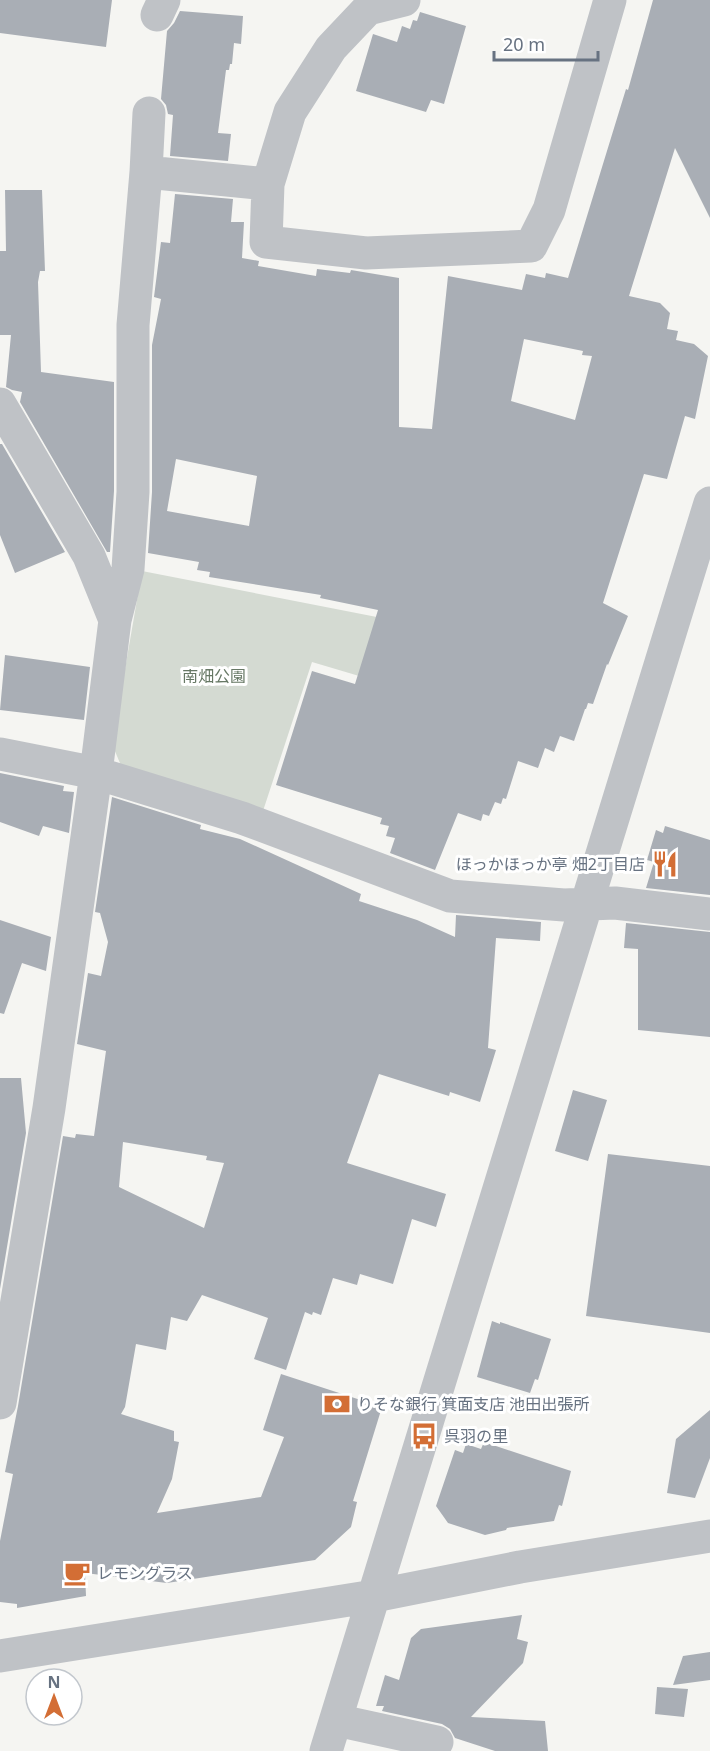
<svg xmlns="http://www.w3.org/2000/svg" width="710" height="1751" font-family="'Noto Sans','Noto Sans JP',sans-serif">
	<style>
		.green { fill: #d4dad2 }
		.building { fill: #a9aeb5; fill-rule: evenodd }
		.lines { fill: none; stroke-linecap: round; stroke-linejoin: round }
		.minor { stroke: #bfc2c6; stroke-width: 33 }
		.labels { text-anchor: middle; dominant-baseline: central; stroke-width: 6; stroke-linejoin: round; paint-order: stroke }
		.park-label { font-size: 16px; fill: #677865; stroke: #fff }
		.poi-label { font-size: 16px; fill: #677281; stroke: #fff; text-anchor: start }
	</style>
	<rect width="100%" height="100%" fill="#f5f5f2"/>
	<path class="green" d="M142 571 433 628 413 692 312 662 262 814 122 768 112 744Z"/>
	<path class="building" d="M0 0H112L106 47 0 33Z
		M653 0H710V218L675 148 629 296 660 303 670 313 667 329 678 331 676 340 694 344 708 356 695 419 685 416 667 479 644 474 603 603 628 616 608 665 607 664 593 704 588 703 586 709H585L574 741 560 736 554 752 545 748 538 768 518 761 506 799 503 798 501 804 495 802 489 816 483 814 481 821 458 813 435 870 390 853 395 838 386 836 389 826 380 824 382 818 276 785 312 671 355 684 378 610 320 598 321 595 209 577 210 572 197 570 199 562 148 553 152 492V345L161 299 154 297 161 242 170 243 175 194 233 199 231 222H244L242 258 259 261 258 266 316 276 317 269 350 273 351 270 399 278V427L432 429 448 276 522 290 526 274 545 278 546 273 568 278 626 89 628 90ZM524 339 583 351 582 355 592 356 575 420 511 401ZM176 459 257 476 249 526 167 511Z
		M180 11 243 16 241 44 234 43 232 64H230L229 70H226L218 133 231 134 228 161 170 156 173 115 168 114 166 105 161 99 167 31 174 23Z
		M420 12 466 26 444 104 431 100 426 112 356 91 373 34 397 42 402 26 410 29 413 20 417 21Z
		M5 190H42L45 271H40L38 282 41 372 114 382V491L110 552H107L20 402 22 392 12 390 6 387 11 335H0V251H6Z
		M0 444H2L65 552 15 573 0 535Z
		M5 655 90 667 84 720 0 710Z
		M0 773 64 786 63 791 74 792 69 833 43 826 39 836 0 822Z
		M112 797 201 825 200 829 240 839 361 894 359 901 417 920 455 937 456 915 541 922 540 941 496 938 488 1048 496 1050 480 1102 450 1092 449 1096 379 1074 347 1163 446 1194 436 1227 412 1219 393 1284 360 1274 357 1285 333 1278 321 1315 313 1312 312 1315 305 1312 286 1370 254 1359 268 1318 202 1295 187 1321 171 1317 166 1350 136 1344 125 1407 121 1414 174 1431V1441L179 1442 172 1479 157 1513 261 1497 284 1437 263 1430 281 1374 382 1407 353 1501 357 1502 351 1527 315 1560 167 1583 85 1573 86 1596 17 1608V1604L0 1602V1541L13 1474 5 1472 18 1406 63 1136 75 1138 76 1134 94 1136 106 1051 77 1044 88 973 101 976 108 942 100 913 95 912ZM123 1142 207 1156 206 1160 224 1163 204 1228 119 1187Z
		M665 826 710 840V895L646 888 654 862 647 860 656 830 663 833Z
		M0 920 51 937 46 971 22 963 4 1014 0 1013Z
		M626 923 710 932V1037L638 1030V949L624 948Z
		M0 1078H21L26 1133 0 1289Z
		M573 1090 607 1100 588 1161 555 1151Z
		M608 1154 710 1166V1333L586 1316Z
		M492 1321 500 1324V1322L551 1339 538 1380 535 1379 530 1393 477 1377Z
		M710 1410V1458L695 1498 667 1493 676 1439Z
		M484 1442 571 1471 562 1506 559 1505 554 1521 507 1528 506 1530 485 1535 448 1523 436 1506 455 1450 463 1453 466 1444 481 1449Z
		M522 1615 517 1639 528 1642 523 1663 471 1717 545 1721 548 1751H495L455 1738 450 1729 442 1724 382 1711 384 1706H376L385 1675 399 1680 411 1638 421 1629Z
		M710 1652V1680L673 1685 683 1656Z
		M657 1687 688 1689 684 1717 655 1714Z"/>
	<g class="lines">
		<path class="minor" d="M404 0 368 9 331 48 290 112 268 184 266 242 366 253 531 246 549 210 610 0
			M157 15 164 0
			M146 172 268 184
			M0 404 89 556 115 620 96 773 49 1108 0 1403
			M115 620 128 569 133 492V325L146 172 149 113
			M0 754 96 773 242 818 450 896 564 905 615 903 710 914
			M0 1656 374 1596 520 1567 710 1536
			M336 1720 437 1742
			M326 1751 710 503"/>
	</g>
	<defs>
		<g id="restaurant-bare" transform="scale(2.07)"><path d="M-5-6h1v4h1v-4h1v4h1v-4h1v5L-1.5 .5V6h-2V.5L-5-1ZM5-6V6H3V1.5H1.5Q1.5-4 5-6Z" fill="#d36e35" stroke="#fff" stroke-width="2.5" paint-order="stroke"/></g>
		<g id="bank-bare" transform="scale(2.07)"><path d="M-6-4H6V4H-6ZM0-2.3a2.3 2.3 0 1 0 0 4.6a2.3 2.3 0 1 0 0-4.6Z" fill="#d36e35" stroke="#fff" stroke-width="2.5" paint-order="stroke"/></g>
		<g id="bus-bare" transform="scale(2.07)"><path d="M-5-6H5V4H4V6H2V4H-2V6H-4V4H-5ZM-3.5-4V0h7V-4ZM-3.5 1.2v1.5H-2V1.2ZM2 1.2v1.5H3.5V1.2Z" fill="#d36e35" stroke="#fff" stroke-width="2.5" paint-order="stroke"/></g>
		<g id="cafe-bare" transform="scale(2.07)"><path d="M-5.5-4.5H6V0H3Q3 3.5 0 3.5H-2.5Q-5.5 3.5-5.5 0ZM3-3.2v2h1.7v-2ZM-6 4.5H4V6H-6Z" fill="#d36e35" stroke="#fff" stroke-width="2.5" paint-order="stroke"/></g>
	</defs>
	<g fill-rule="evenodd">
		<use href="#restaurant-bare" x="665" y="864"/>
		<use href="#bank-bare" x="337" y="1404"/>
		<use href="#bus-bare" x="424" y="1436"/>
		<use href="#cafe-bare" x="77" y="1573"/>
	</g>
	<g class="labels">
		<g class="park-label">
			<text x="214" y="676">南畑公園</text>
		</g>
		<g class="poi-label">
			<text x="645" y="864" text-anchor="end">ほっかほっか亭 畑2丁目店</text>
			<text x="357" y="1404">りそな銀行 箕面支店 池田出張所</text>
			<text x="444" y="1436">呉羽の里</text>
			<text x="97" y="1573">レモングラス</text>
		</g>
	</g>
	<g transform="translate(54 1697)"><circle r="28" fill="#ffffff" stroke="#c2c7cd" stroke-width="1.5"/>
	<path d="M0-4.5L10 22L0 15L-10 22Z" fill="#d36e35"/>
	<text y="-9" font-size="16" font-weight="bold" text-anchor="middle" fill="#677281">N</text>
	</g>
	<path d="M494 51v9h104v-9" fill="none" stroke="#677281" stroke-width="3"/>
	<text x="503" y="51" font-size="18" fill="#677281" stroke="#ffffff" stroke-width="4.5" paint-order="stroke">20 m</text>
</svg>
